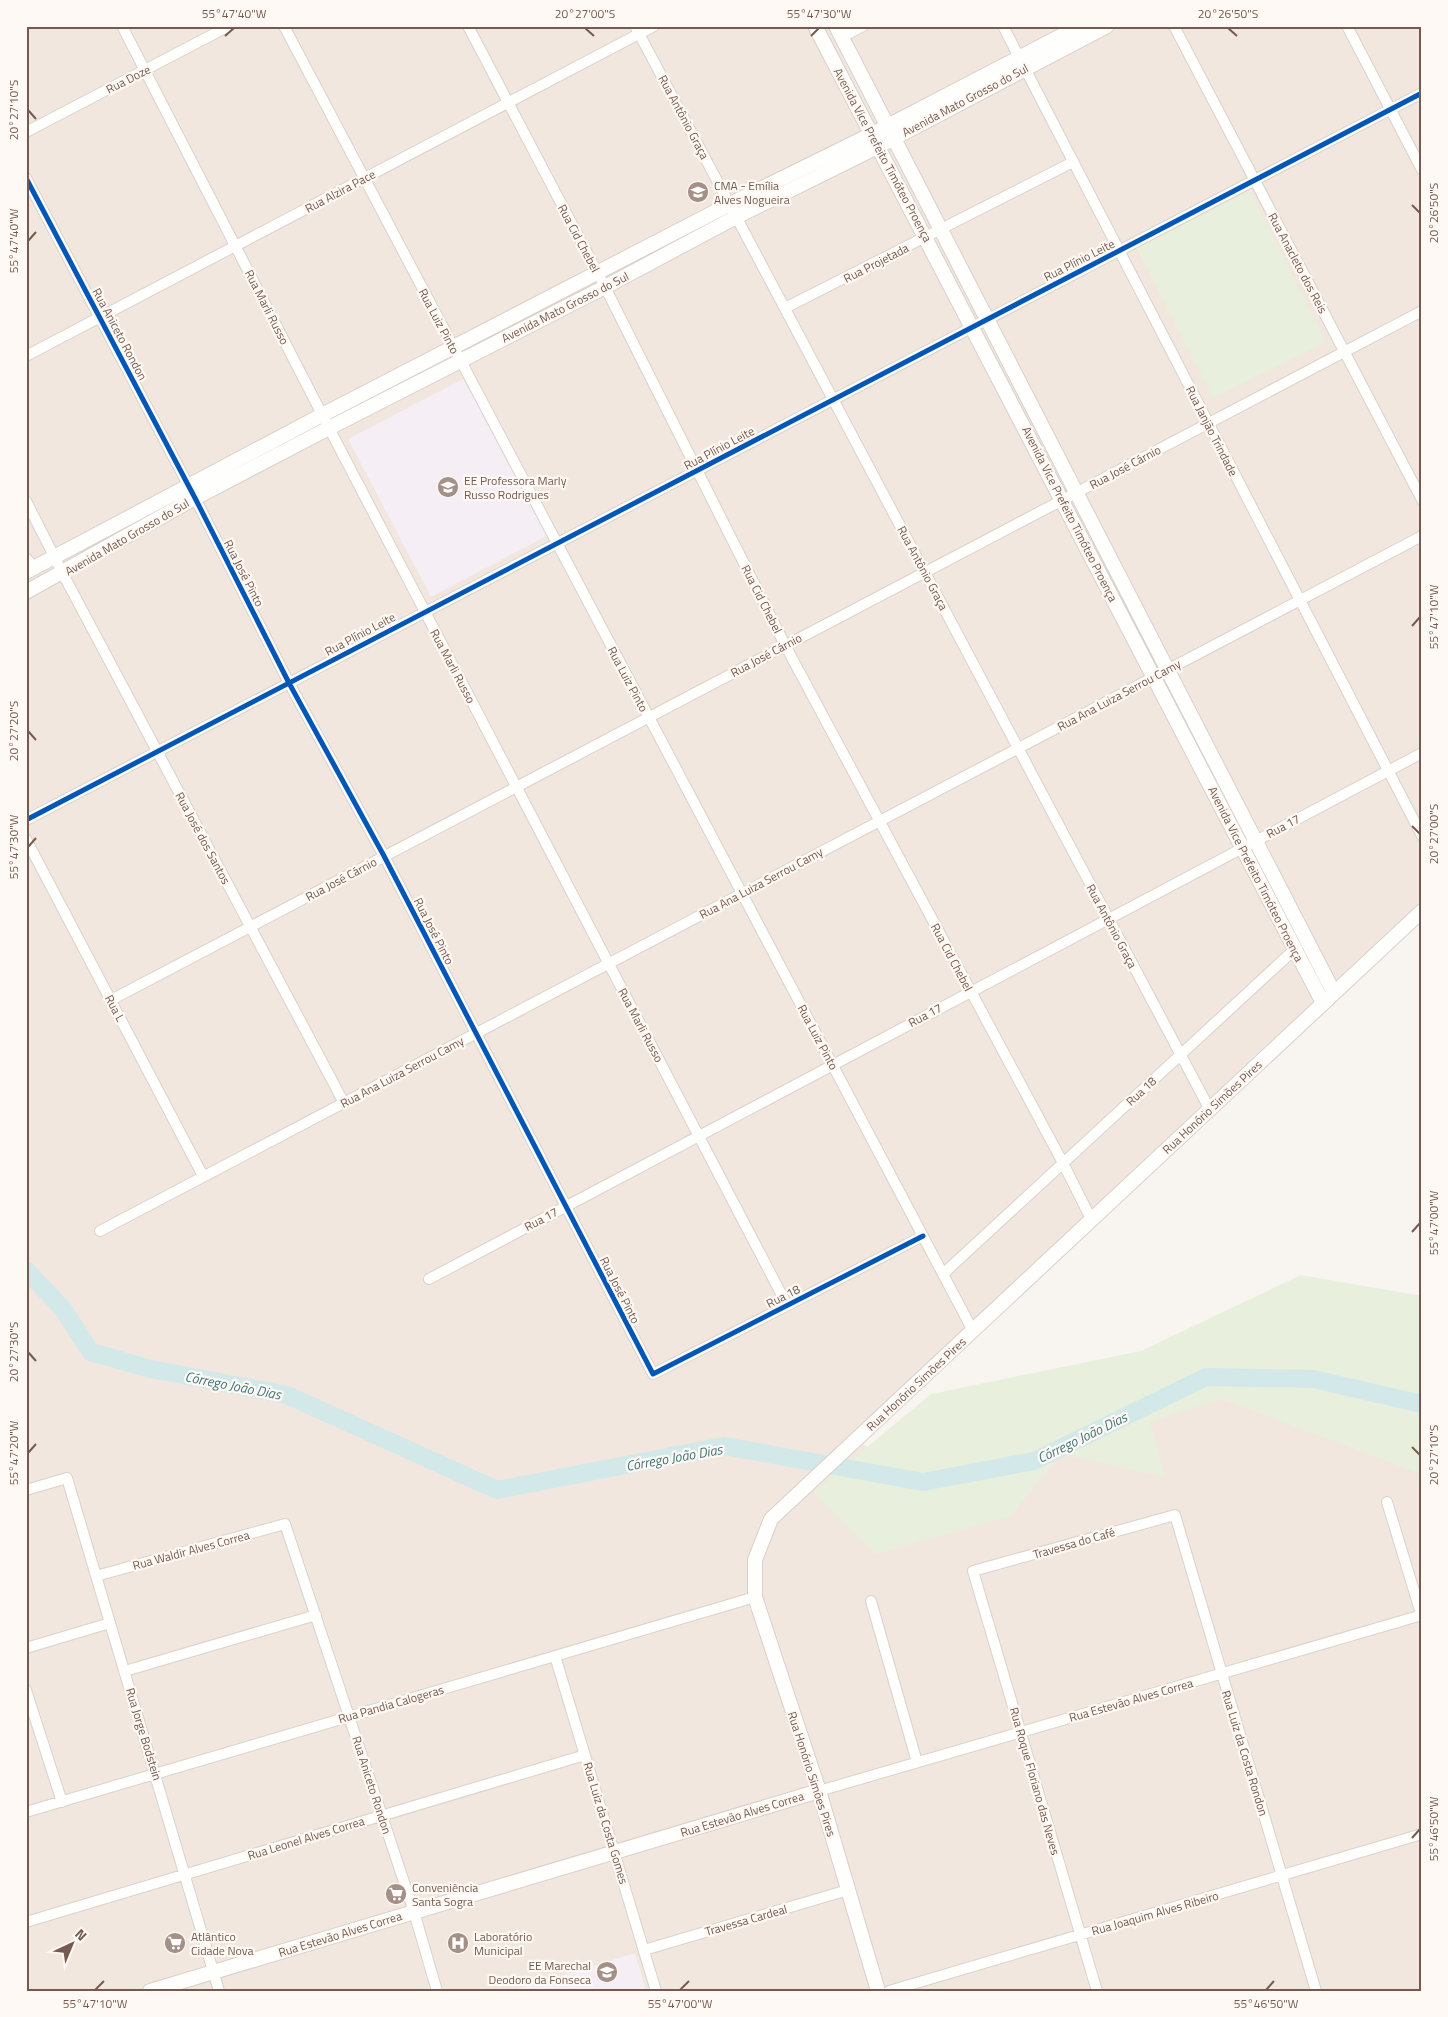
<svg xmlns="http://www.w3.org/2000/svg" width="1448" height="2017" font-family="'Titillium Web',sans-serif">
	<style>
		.residential { fill: #f1e7de }
		.education { fill: #f5eef5 }
		.green { fill: #e8efdc }
		.lines { fill: none; stroke-linecap: round; stroke-linejoin: round }
		.river { stroke: #d2e8e9; stroke-width: 18 }
		.street-casing { stroke: #d8d2cd; stroke-width: 12 }
		.secondary-casing { stroke: #d8d0cc; stroke-width: 16 }
		.street { stroke: #fefefd; stroke-width: 10 }
		.secondary { stroke: #fefefd; stroke-width: 14 }
		.cycleway-casing { stroke: #fef9f4; stroke-width: 8 }
		.cycleway { stroke: #0057b8; stroke-width: 5 }
		.ticks { fill: none; stroke: #775a4f; stroke-width: 2 }
		.labels { text-anchor: middle; dominant-baseline: central; stroke-width: 4.5; stroke-linejoin: round; paint-order: stroke }
		.street-label { font-size: 12px; fill: #775a4f; stroke: #fef9f4 }
		.poi-label { font-size: 12px; fill: #775a4f; stroke: #fef9f4; text-anchor: start }
		.water-label { font-size: 14px; font-style: italic; fill: #43767b; stroke: #fef9f4 }
		.neatline { fill: none; stroke: #775a4f; stroke-width: 2 }
		.ticks-label { font-size: 12px; text-anchor: middle; fill: #775a4f }
	</style>
	<rect width="100%" height="100%" fill="#f8f5f0"/>
	<path class="residential" d="M26 26H1422V911L856 1440 923 1482 1206 1377 1422 1404V1991H26Z"/>
	<path class="education" d="M465 378 548 535 431 597 348 439Z
		M635 1953 646 1991H511Z"/>
	<path class="green" d="M1250 191 1326 342 1213 398 1137 248Z
		M1301 1275 1422 1296V1475L1222 1399 1150 1422 1165 1477 1061 1454 1011 1516 876 1554 813 1492 931 1394 1141 1351Z"/>
	<g class="lines">
		<path class="river" d="M26 1270 63 1309 91 1352 151 1369 287 1395 497 1490 724 1446 923 1482 1034 1461 1206 1377 1313 1379 1422 1404"/>
		<g class="street-casing">
			<path id="street" d="M122 26 329 428 787 1305
				M284 26 973 1331
				M468 26 605 287 785 645 1063 1163 1092 1221
				M635 26 1210 1110
				M1003 26 1422 836
				M1174 26 1422 500
				M1347 26 1422 170
				M842 37 863 26
				M26 132 229 26
				M26 178 195 498 289 683 384 856 653 1374 923 1236
				M785 308 1073 162
				M26 356 654 26
				M26 501 63 574 344 1103
				M26 558 35 568
				M26 820 1422 93
				M26 839 203 1176
				M111 1000 1422 311
				M100 1231 1422 536
				M943 1274 1295 949
				M429 1279 1422 753
				M26 1490 67 1478 219 1991
				M1387 1502 1422 1617
				M96 1576 285 1524 414 1912 437 1991
				M871 1601 917 1762
				M26 1648 110 1623
				M555 1656 656 1991
				M125 1671 316 1615
				M26 1690 62 1802
				M819 1791 1422 1615
				M26 1812 755 1597
				M26 1922 585 1755
				M644 1950 848 1890
				M889 1991 1422 1834
				M1097 1991 973 1571 1175 1515 1316 1991"/>
		</g>
		<g class="secondary-casing">
			<path id="secondary" d="M815 26 1323 1003
				M836 26 1334 993
				M26 572 322 415 730 204 872 134 1080 26
				M26 592 195 498 329 428 605 287 736 217 879 146 1107 26
				M150 1991 819 1791
				M878 1991 819 1791 755 1597V1560L771 1519 1422 911"/>
		</g>
		<use href="#street" class="street"/>
		<use href="#secondary" class="secondary"/>
		<g class="cycleway-casing">
			<path id="cycleway" d="M26 178 195 498 289 683 384 856 653 1374 923 1236
				M26 820 1422 93"/>
		</g>
		<use href="#cycleway" class="cycleway"/>
	</g>
	<path class="ticks" d="M585 28 594 36M1228 28 1237 36M225 36 234 28M811 36 819 28M28 110 36 119M1412 205 1420 213M28 241 36 232M1412 626 1420 617M28 731 36 740M1412 826 1420 834M28 847 36 838M1412 1232 1420 1223M28 1352 36 1361M1412 1447 1420 1455M28 1453 36 1444M1412 1838 1420 1829M95 1990 104 1981M680 1990 689 1981M1266 1990 1274 1981"/>
	<defs>
		<g id="school-disc" transform="scale(1.125)"><circle r="9.5" fill="#a49087" stroke="#fef9f4"/><path d="M0-5L7-2L0 1L-7-2ZM-4 1L0 2.5L4 1V4Q0 6-4 4Z" fill="#fff"/></g>
		<g id="supermarket-disc" transform="scale(1.125)"><circle r="9.5" fill="#a49087" stroke="#fef9f4"/><path d="M-6-5.5h2.5l.6 2H6L4.5 2H-2.5L-4.4-4H-6ZM-1.5 3.2a1.3 1.3 0 1 0 .1 0ZM3 3.2a1.3 1.3 0 1 0 .1 0Z" fill="#fff"/></g>
		<g id="hospital-disc" transform="scale(1.125)"><circle r="9.5" fill="#a49087" stroke="#fef9f4"/><path d="M-5-5h3v3.5h4V-5h3V5h-3V1.5h-4V5h-3Z" fill="#fff"/></g>
	</defs>
	<g fill-rule="evenodd">
		<use href="#school-disc" x="698" y="192"/>
		<use href="#school-disc" x="448" y="487"/>
		<use href="#supermarket-disc" x="396" y="1894"/>
		<use href="#supermarket-disc" x="175" y="1943"/>
		<use href="#hospital-disc" x="458" y="1943"/>
		<use href="#school-disc" x="607" y="1972"/>
	</g>
	<g class="labels">
		<g class="street-label">
			<text transform="translate(128 79) rotate(-27)">Rua Doze</text>
			<text transform="translate(965 100) rotate(-28)">Avenida Mato Grosso do Sul</text>
			<text transform="translate(684 117) rotate(62)">Rua Antônio Graça</text>
			<text transform="translate(883 155) rotate(62)">Avenida Vice Prefeito Timóteo Proença</text>
			<text transform="translate(340 191) rotate(-28)">Rua Alzira Pace</text>
			<text transform="translate(579 238) rotate(62)">Rua Cid Chebel</text>
			<text transform="translate(1079 260) rotate(-27)">Rua Plínio Leite</text>
			<text transform="translate(876 263) rotate(-27)">Rua Projetada</text>
			<text transform="translate(1298 263) rotate(62)">Rua Anacleto dos Reis</text>
			<text transform="translate(267 307) rotate(63)">Rua Marli Russo</text>
			<text transform="translate(565 307) rotate(-27)">Avenida Mato Grosso do Sul</text>
			<text transform="translate(439 321) rotate(62)">Rua Luiz Pinto</text>
			<text transform="translate(120 334) rotate(62)">Rua Aniceto Rondon</text>
			<text transform="translate(1212 431) rotate(63)">Rua Janjão Trindade</text>
			<text transform="translate(719 448) rotate(-28)">Rua Plínio Leite</text>
			<text transform="translate(1125 467) rotate(-28)">Rua José Cárnio</text>
			<text transform="translate(1070 514) rotate(63)">Avenida Vice Prefeito Timóteo Proença</text>
			<text transform="translate(127 537) rotate(-30)">Avenida Mato Grosso do Sul</text>
			<text transform="translate(923 568) rotate(62)">Rua Antônio Graça</text>
			<text transform="translate(244 573) rotate(63)">Rua José Pinto</text>
			<text transform="translate(762 599) rotate(63)">Rua Cid Chebel</text>
			<text transform="translate(360 634) rotate(-28)">Rua Plínio Leite</text>
			<text transform="translate(766 655) rotate(-28)">Rua José Cárnio</text>
			<text transform="translate(453 666) rotate(62)">Rua Marli Russo</text>
			<text transform="translate(628 679) rotate(62)">Rua Luiz Pinto</text>
			<text transform="translate(1119 695) rotate(-28)">Rua Ana Luiza Serrou Camy</text>
			<text transform="translate(1283 826) rotate(-28)">Rua 17</text>
			<text transform="translate(203 838) rotate(62)">Rua José dos Santos</text>
			<text transform="translate(1256 874) rotate(63)">Avenida Vice Prefeito Timóteo Proença</text>
			<text transform="translate(341 879) rotate(-28)">Rua José Cárnio</text>
			<text transform="translate(761 883) rotate(-28)">Rua Ana Luiza Serrou Camy</text>
			<text transform="translate(1112 926) rotate(62)">Rua Antônio Graça</text>
			<text transform="translate(434 931) rotate(63)">Rua José Pinto</text>
			<text transform="translate(952 957) rotate(62)">Rua Cid Chebel</text>
			<text transform="translate(115 1008) rotate(62)">Rua L</text>
			<text transform="translate(925 1015) rotate(-28)">Rua 17</text>
			<text transform="translate(641 1025) rotate(62)">Rua Marli Russo</text>
			<text transform="translate(818 1037) rotate(62)">Rua Luiz Pinto</text>
			<text transform="translate(402 1072) rotate(-28)">Rua Ana Luiza Serrou Camy</text>
			<text transform="translate(1141 1091) rotate(-43)">Rua 18</text>
			<text transform="translate(1212 1107) rotate(-43)">Rua Honório Simões Pires</text>
			<text transform="translate(541 1219) rotate(-28)">Rua 17</text>
			<text transform="translate(620 1290) rotate(63)">Rua José Pinto</text>
			<text transform="translate(783 1296) rotate(-27)">Rua 18</text>
			<text transform="translate(916 1384) rotate(-43)">Rua Honório Simões Pires</text>
			<text transform="translate(1074 1543) rotate(-16)">Travessa do Café</text>
			<text transform="translate(191 1550) rotate(-15)">Rua Waldir Alves Correa</text>
			<text transform="translate(1131 1700) rotate(-16)">Rua Estevão Alves Correa</text>
			<text transform="translate(391 1704) rotate(-16)">Rua Pandia Calogeras</text>
			<text transform="translate(144 1734) rotate(73)">Rua Jorge Bodstein</text>
			<text transform="translate(1245 1753) rotate(73)">Rua Luiz da Costa Rondon</text>
			<text transform="translate(812 1774) rotate(72)">Rua Honório Simões Pires</text>
			<text transform="translate(1035 1781) rotate(74)">Rua Roque Floriano das Neves</text>
			<text transform="translate(372 1785) rotate(72)">Rua Aniceto Rondon</text>
			<text transform="translate(742 1814) rotate(-17)">Rua Estevão Alves Correa</text>
			<text transform="translate(606 1823) rotate(73)">Rua Luiz da Costa Gomes</text>
			<text transform="translate(306 1838) rotate(-17)">Rua Leonel Alves Correa</text>
			<text transform="translate(1155 1913) rotate(-16)">Rua Joaquim Alves Ribeiro</text>
			<text transform="translate(746 1920) rotate(-16)">Travessa Cardeal</text>
			<text transform="translate(340 1934) rotate(-17)">Rua Estevão Alves Correa</text>
		</g>
		<g class="poi-label">
			<text x="714" y="185">CMA - Emília<tspan x="714" dy="14">Alves Nogueira</tspan></text>
			<text x="464" y="480">EE Professora Marly<tspan x="464" dy="14">Russo Rodrigues</tspan></text>
			<text x="412" y="1887">Conveniência<tspan x="412" dy="14">Santa Sogra</tspan></text>
			<text x="191" y="1936">Atlântico<tspan x="191" dy="14">Cidade Nova</tspan></text>
			<text x="474" y="1936">Laboratório<tspan x="474" dy="14">Municipal</tspan></text>
			<text x="591" y="1965" text-anchor="end">EE Marechal<tspan x="591" dy="14">Deodoro da Fonseca</tspan></text>
		</g>
		<g class="water-label">
			<text transform="translate(233 1385) rotate(11)">Córrego João Dias</text>
			<text transform="translate(1082 1437) rotate(-26)">Córrego João Dias</text>
			<text transform="translate(674 1457) rotate(-10)">Córrego João Dias</text>
		</g>
	</g>
	<rect width="1448" height="2017" fill="none" stroke="#fef9f4" stroke-width="55"/>
	<g transform="translate(72 1944) rotate(44)" stroke="#fef9f4" stroke-width="4" paint-order="stroke">
	<path d="M0-4L9 19L0 12L-9 19Z" fill="#775a4f"/>
	<text y="-8" font-size="14" font-weight="bold" text-anchor="middle" fill="#775a4f">N</text>
	</g>
	<rect x="28" y="28" width="1392" height="1962" class="neatline"/>
	<g class="ticks-label">
		<text x="234" y="18">55°47'40"W</text>
		<text x="585" y="18">20°27'00"S</text>
		<text x="819" y="18">55°47'30"W</text>
		<text x="1228" y="18">20°26'50"S</text>
		<text transform="translate(14 110) rotate(-90)" y="4">20°27'10"S</text>
		<text transform="translate(1434 213) rotate(-90)" y="4">20°26'50"S</text>
		<text transform="translate(14 241) rotate(-90)" y="4">55°47'40"W</text>
		<text transform="translate(1434 617) rotate(-90)" y="4">55°47'10"W</text>
		<text transform="translate(14 731) rotate(-90)" y="4">20°27'20"S</text>
		<text transform="translate(1434 834) rotate(-90)" y="4">20°27'00"S</text>
		<text transform="translate(14 847) rotate(-90)" y="4">55°47'30"W</text>
		<text transform="translate(1434 1223) rotate(-90)" y="4">55°47'00"W</text>
		<text transform="translate(14 1352) rotate(-90)" y="4">20°27'30"S</text>
		<text transform="translate(14 1453) rotate(-90)" y="4">55°47'20"W</text>
		<text transform="translate(1434 1455) rotate(-90)" y="4">20°27'10"S</text>
		<text transform="translate(1434 1829) rotate(-90)" y="4">55°46'50"W</text>
		<text x="95" y="2008">55°47'10"W</text>
		<text x="680" y="2008">55°47'00"W</text>
		<text x="1266" y="2008">55°46'50"W</text>
	</g>
</svg>
